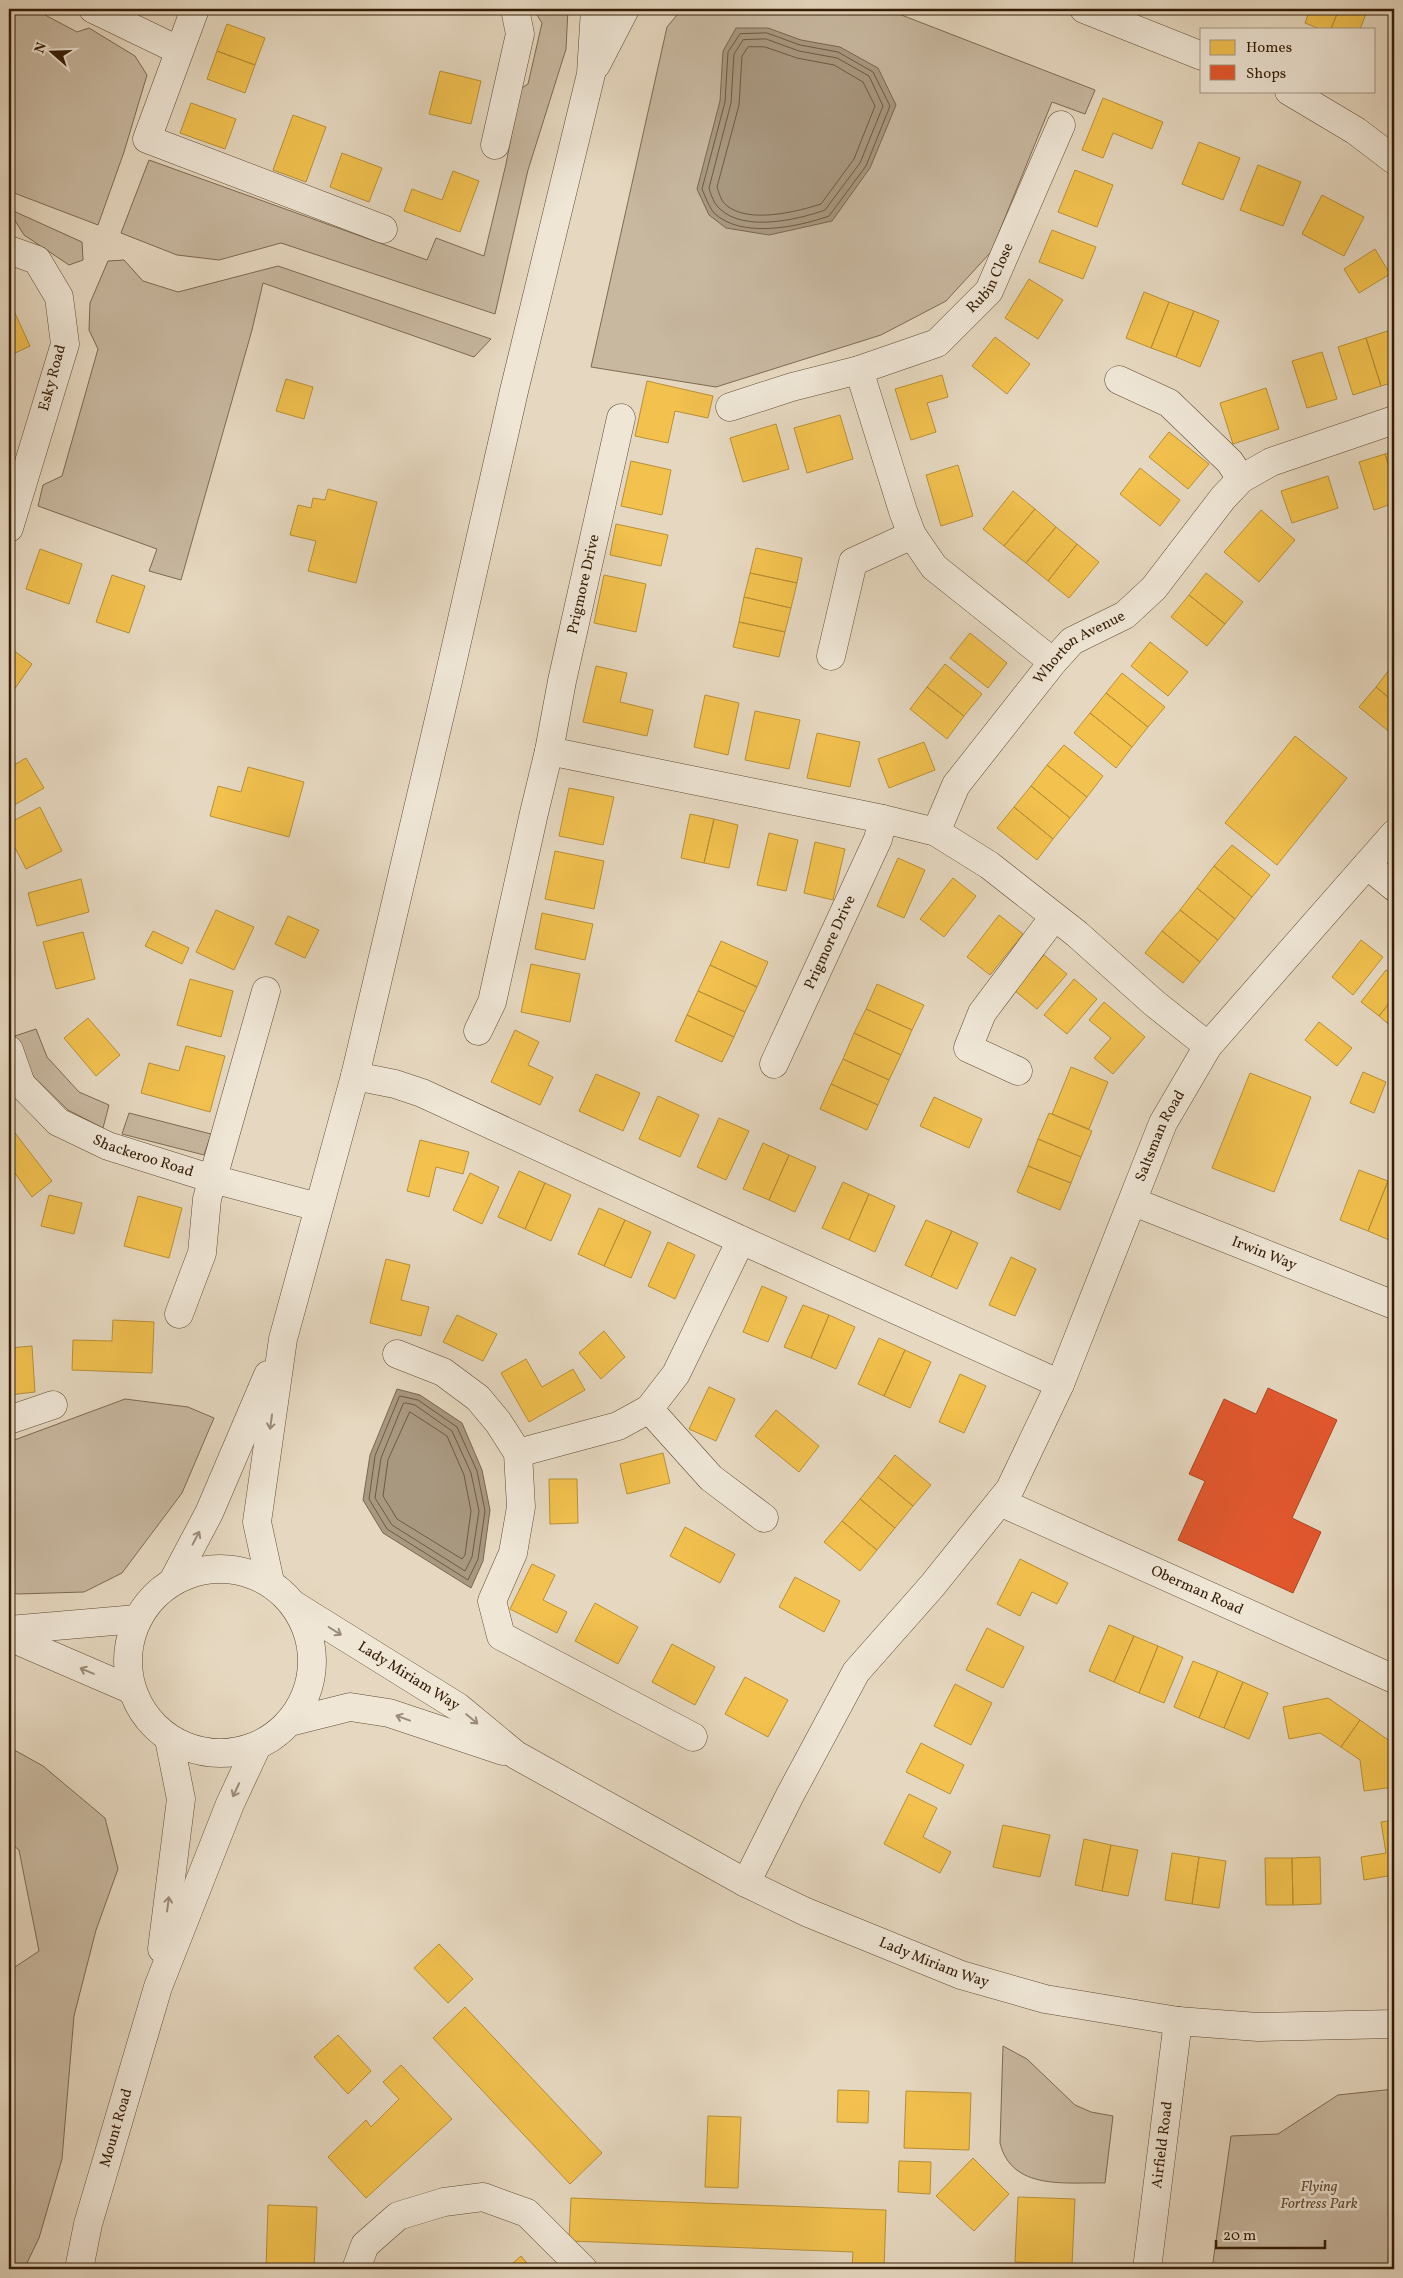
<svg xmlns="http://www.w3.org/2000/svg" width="1403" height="2278" font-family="Vollkorn,serif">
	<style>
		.green { fill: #c8b8a0; stroke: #7e6a52 }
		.water { fill: #a99880; stroke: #7a664e }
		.homes { fill: #f2c14e; stroke: #b99038 }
		.shops { fill: #e4572e; stroke: #af4521 }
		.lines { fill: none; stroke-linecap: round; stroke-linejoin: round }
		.shore { stroke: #6e5a42; stroke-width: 1 }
		.minor-casing { stroke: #604b33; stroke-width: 29 }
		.minor { stroke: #efe6d6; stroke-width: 28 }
		.oneway { stroke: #9b8b78 }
		.labels { text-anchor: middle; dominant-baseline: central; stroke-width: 5; stroke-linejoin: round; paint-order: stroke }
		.street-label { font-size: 15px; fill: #341c04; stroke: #efe6d6 }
		.park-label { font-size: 15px; font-style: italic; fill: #604b33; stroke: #efe6d6 }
	</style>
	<rect width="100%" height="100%" fill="#e6d8c0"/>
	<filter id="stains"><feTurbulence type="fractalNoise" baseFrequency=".004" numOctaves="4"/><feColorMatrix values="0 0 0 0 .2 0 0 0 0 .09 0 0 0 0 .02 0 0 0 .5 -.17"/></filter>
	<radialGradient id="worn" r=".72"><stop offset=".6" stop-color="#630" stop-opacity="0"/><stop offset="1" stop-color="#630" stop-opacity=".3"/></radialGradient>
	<path class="green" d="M9 9H34L77 32 89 28 135 56 147 75 124 152 98 225 9 191Z
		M537 9H568L566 49 528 170 495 314 281 243 219 260 177 255 121 233 149 160 427 260 436 238 484 256 506 164 520 89 528 84 542 23 537 15Z
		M682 9H886L1095 90 1085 114 1052 102 991 252 946 301 881 335 716 387 591 367 667 27Z
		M9 209 82 242 83 260 69 265 24 235 14 219 9 218Z
		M124 260 143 281 178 292 278 266 491 339 474 357 263 283 252 330 181 580 149 571 157 549 38 506 43 485 62 476 98 349 89 330 90 303 108 261Z
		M36 1029 47 1057 79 1092 109 1105 103 1128 68 1110 33 1076 15 1036Z
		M129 1113 211 1134 204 1155 122 1134Z
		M125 1399 188 1407 214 1418 182 1493 122 1573 84 1592 18 1594 9 1592V1442Z
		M9 1747 43 1766 105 1818 118 1869 96 1930 74 2016 62 2159 39 2238 24 2269H9V1971L39 1951 19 1850 9 1842Z
		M1003 2046 1027 2059 1075 2105 1091 2112 1113 2116 1105 2183C1066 2182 1012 2191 1000 2143Z
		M1394 2089V2269H1212L1231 2136 1278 2134 1338 2095Z"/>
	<path class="water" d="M736 28H768L801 40 840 47 878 68 896 105 870 168 832 221 769 235 726 228 709 215 697 189 720 101 723 51Z
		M397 1389 420 1395 462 1423 482 1470 490 1510 483 1561 471 1588 383 1533 363 1500 370 1455Z"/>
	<path class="homes" d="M1310 9H1339L1331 29H1320L1305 23Z
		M1339 9H1368L1360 29H1331Z
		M227 24 265 38 255 65 217 51Z
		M1394 42V62L1388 59Z
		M217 51 255 65 245 93 207 79Z
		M440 71 481 81 471 124 429 114Z
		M1103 98 1163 122 1152 149 1113 133 1103 158 1082 150Z
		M191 103 236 119 225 149 180 133Z
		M293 115 326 127 306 182 273 170Z
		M1199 142 1240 158 1223 200 1182 184Z
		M342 153 382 168 369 202 330 187Z
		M1258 165 1301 182 1283 226 1240 210Z
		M1075 170 1113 185 1097 227 1058 212Z
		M453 171 479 181 460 232 404 211 412 189 442 200Z
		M1322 195 1364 217 1344 256 1302 234Z
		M1052 230 1096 247 1083 279 1039 262Z
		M1375 249 1390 274 1359 293 1344 269Z
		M1029 279 1063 300 1038 339 1005 318Z
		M1144 292 1169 302 1151 348 1126 338Z
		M9 300 30 346 9 356Z
		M1169 302 1194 311 1176 357 1151 348Z
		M1194 311 1219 321 1200 367 1176 357Z
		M1394 329V382L1381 386 1366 338Z
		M995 337 1030 364 1007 394 972 366Z
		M1366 338 1381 386 1353 395 1338 347Z
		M1322 352 1337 399 1307 408 1292 361Z
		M942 375 948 397 927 403 936 432 911 440 895 389Z
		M286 379 313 387 304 419 276 411Z
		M647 381 713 396 708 418 675 411 668 443 635 436Z
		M1266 388 1279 429 1233 444 1220 403Z
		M840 415 853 459 807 473 794 428Z
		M776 424 789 469 743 482 730 438Z
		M1169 432 1209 464 1188 489 1149 457Z
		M1394 451V482L1385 454Z
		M1385 454 1394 482V503L1374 510 1359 462Z
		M631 461 671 470 662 515 621 506Z
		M958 465 973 516 941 526 926 475Z
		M1140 468 1180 500 1160 526 1120 494Z
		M1328 476 1338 508 1292 523 1281 491Z
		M328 489 377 502 356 583 308 571 316 541 290 535 298 505 311 508 313 498 325 500Z
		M1013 491 1035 509 1004 546 983 529Z
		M1035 509 1056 527 1026 563 1004 546Z
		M1261 510 1295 540 1259 582 1224 552Z
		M616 524 668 535 661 566 610 555Z
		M1056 527 1077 544 1048 581 1026 563Z
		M1077 544 1099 562 1069 598 1048 581Z
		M756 548 802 558 797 583 750 573Z
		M40 549 82 564 69 604 26 589Z
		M750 573 797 583 791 608 744 597Z
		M1206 573 1243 602 1225 624 1189 595Z
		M112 575 145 586 129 633 96 622Z
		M604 575 646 584 636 632 594 623Z
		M1189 595 1225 624 1207 646 1171 617Z
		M744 597 791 608 785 632 739 622Z
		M739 622 785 632 779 657 733 647Z
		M970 633 1007 663 988 688 950 658Z
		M1150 642 1188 672 1168 696 1131 666Z
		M9 647 32 664 9 697Z
		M945 664 982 694 964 716 927 687Z
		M596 666 627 673 620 702 653 710 647 736 583 722Z
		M1392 666 1394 668V702L1376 687Z
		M1122 673 1165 707 1148 727 1106 693Z
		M927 687 964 716 947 739 910 709Z
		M1376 687 1394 702V731L1392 734 1359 707Z
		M1106 693 1148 727 1132 747 1090 713Z
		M705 695 739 703 728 755 694 747Z
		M755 711 800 720 789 769 745 760Z
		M1090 713 1132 747 1116 768 1074 733Z
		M817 733 860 742 850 787 807 778Z
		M1295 736 1347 778 1277 865 1225 823Z
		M924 742 935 770 889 788 878 759Z
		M1064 745 1103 776 1087 797 1047 765Z
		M26 758 44 788 9 808V768Z
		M1047 765 1087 797 1070 818 1031 786Z
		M248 767 304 782 289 837 210 816 218 786 241 792Z
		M1031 786 1070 818 1053 839 1014 807Z
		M569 788 614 797 603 845 559 836Z
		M40 807 62 851 26 869 9 836V823Z
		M1014 807 1053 839 1037 860 997 828Z
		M690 814 714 819 704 863 681 858Z
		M714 819 738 825 729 868 704 863Z
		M769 833 798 840 786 891 757 885Z
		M815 842 845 849 833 900 804 893Z
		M1232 845 1270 875 1252 897 1214 866Z
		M555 851 604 861 594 909 545 899Z
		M898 858 925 870 904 918 877 906Z
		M1214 866 1252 897 1235 919 1197 888Z
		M953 878 976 896 944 937 920 919Z
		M81 879 89 912 37 926 28 893Z
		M1197 888 1235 919 1218 940 1180 910Z
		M216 910 254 927 234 970 196 952Z
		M1180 910 1218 940 1200 962 1162 931Z
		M542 913 593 924 585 960 535 949Z
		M999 915 1023 934 990 975 967 957Z
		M288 916 319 930 305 958 275 944Z
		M153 931 189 948 182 964 145 946Z
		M1162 931 1200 962 1183 983 1145 953Z
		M83 932 95 979 56 989 43 942Z
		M1361 940 1383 957 1353 995 1332 977Z
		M721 941 768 962 757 987 710 965Z
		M1044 955 1067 974 1037 1009 1014 990Z
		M531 964 580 974 570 1022 521 1012Z
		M710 965 757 987 745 1012 698 991Z
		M1386 970 1394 976V997L1379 1016 1361 1002Z
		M190 979 233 991 221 1037 177 1025Z
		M1074 979 1097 999 1067 1034 1044 1015Z
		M877 984 924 1005 912 1030 866 1009Z
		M698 991 745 1012 734 1037 687 1015Z
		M1394 997V1029L1379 1016Z
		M1104 1002 1145 1037 1113 1074 1094 1058 1111 1038 1089 1020Z
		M866 1009 912 1030 901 1055 854 1033Z
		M687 1015 734 1037 722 1062 675 1041Z
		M88 1018 120 1055 96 1076 64 1038Z
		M1319 1022 1352 1048 1337 1066 1305 1040Z
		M515 1030 539 1042 528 1065 553 1077 540 1105 491 1082Z
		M854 1033 901 1055 889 1080 843 1059Z
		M186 1046 225 1056 210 1112 141 1093 149 1063 179 1071Z
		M843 1059 889 1080 878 1105 831 1084Z
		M1071 1067 1108 1082 1089 1129 1052 1114Z
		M1363 1072 1386 1082 1374 1113 1350 1103Z
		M1250 1073 1311 1097 1274 1192 1212 1168Z
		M596 1074 640 1093 623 1131 579 1111Z
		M831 1084 878 1105 867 1130 820 1109Z
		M658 1096 699 1115 680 1157 639 1139Z
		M934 1097 982 1119 969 1148 920 1126Z
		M1049 1113 1092 1131 1081 1157 1038 1139Z
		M719 1118 749 1131 726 1180 697 1167Z
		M15 1133 52 1181 32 1197 14 1172 9 1176V1138Z
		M1038 1139 1081 1157 1071 1183 1028 1166Z
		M420 1140 469 1152 463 1174 436 1167 429 1197 407 1191Z
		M763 1143 789 1155 769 1200 743 1189Z
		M789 1155 816 1167 795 1212 769 1200Z
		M1028 1166 1071 1183 1060 1210 1017 1192Z
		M1359 1170 1388 1181 1368 1231 1340 1220Z
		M519 1171 545 1183 525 1229 498 1217Z
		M470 1173 499 1187 482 1224 453 1210Z
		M1388 1181 1394 1184V1242L1368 1231Z
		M843 1182 869 1194 849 1240 822 1228Z
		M545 1183 571 1195 551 1241 525 1229Z
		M869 1194 895 1206 875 1252 849 1240Z
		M49 1195 82 1203 74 1234 41 1226Z
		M138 1196 182 1208 169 1258 124 1246Z
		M599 1208 625 1220 604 1266 578 1254Z
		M625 1220 651 1232 631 1278 604 1266Z
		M926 1220 952 1231 931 1277 905 1265Z
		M952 1231 978 1243 957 1289 931 1277Z
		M668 1242 695 1255 675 1299 648 1286Z
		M1011 1257 1036 1269 1015 1316 989 1305Z
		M386 1259 410 1265 401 1300 429 1307 421 1336 370 1323Z
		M762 1286 787 1297 768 1342 743 1332Z
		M803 1305 829 1315 811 1358 784 1347Z
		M457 1315 497 1334 483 1361 443 1342Z
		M829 1315 855 1327 836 1369 811 1358Z
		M113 1320 154 1322 152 1373 72 1370 73 1340 112 1341Z
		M604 1331 625 1357 601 1379 579 1353Z
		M879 1338 905 1350 884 1396 858 1384Z
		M32 1346 35 1392 9 1395V1348Z
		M905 1350 931 1362 910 1408 884 1396Z
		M526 1359 542 1387 573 1369 585 1390 529 1422 501 1373Z
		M960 1374 986 1386 964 1433 939 1422Z
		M709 1387 735 1399 716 1441 689 1429Z
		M776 1410 819 1446 799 1472 755 1436Z
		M663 1453 670 1483 627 1494 620 1464Z
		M895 1455 931 1485 913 1506 878 1477Z
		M878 1477 913 1506 895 1528 860 1499Z
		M549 1479H577L578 1523 550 1524Z
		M860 1499 895 1528 877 1550 842 1521Z
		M842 1521 877 1550 860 1571 824 1542Z
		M685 1527 735 1554 720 1583 670 1556Z
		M1020 1559 1068 1583 1057 1604 1032 1592 1020 1616 997 1604Z
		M532 1564 555 1575 543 1600 567 1612 557 1633 510 1609Z
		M795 1577 840 1601 824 1632 779 1607Z
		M595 1603 638 1627 618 1664 575 1641Z
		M1109 1625 1134 1636 1114 1682 1089 1671Z
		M987 1628 1024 1647 1003 1688 966 1670Z
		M1134 1636 1158 1646 1139 1693 1114 1682Z
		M672 1644 715 1667 695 1705 652 1682Z
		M1158 1646 1183 1657 1164 1703 1139 1693Z
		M1193 1661 1218 1671 1199 1718 1174 1707Z
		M1218 1671 1243 1682 1224 1728 1199 1718Z
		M745 1677 788 1700 768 1737 725 1714Z
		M1243 1682 1268 1693 1249 1739 1224 1728Z
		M955 1684 992 1703 971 1745 934 1726Z
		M1328 1698 1360 1720 1341 1747 1320 1733 1289 1739 1283 1707Z
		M1360 1720 1391 1742 1394 1762V1787L1364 1791 1360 1760 1341 1747Z
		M921 1743 964 1765 950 1794 906 1772Z
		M909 1794 937 1808 923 1837 951 1852 940 1873 884 1844Z
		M1394 1820V1875L1364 1880 1361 1857 1386 1853 1381 1822Z
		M1003 1825 1050 1835 1040 1877 993 1867Z
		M1084 1839 1111 1845 1102 1891 1075 1885Z
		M1111 1845 1138 1850 1128 1896 1102 1891Z
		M1172 1853 1199 1857 1192 1904 1165 1900Z
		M1199 1857 1226 1861 1219 1908 1192 1904Z
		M1320 1857 1321 1904 1293 1905 1292 1858Z
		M1265 1858H1292L1293 1905H1266Z
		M439 1944 473 1979 448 2003 414 1968Z
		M465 2007 602 2153 570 2184 433 2038Z
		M338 2035 371 2071 348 2094 314 2057Z
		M401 2065 452 2119 366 2198 328 2157 366 2120 371 2127 399 2099 383 2082Z
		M838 2090 869 2091 868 2123 837 2122Z
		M906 2091 971 2093 969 2150 904 2148Z
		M708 2116 741 2117 738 2188 705 2187Z
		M973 2158 1009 2194 974 2231 936 2196Z
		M899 2161 931 2162 930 2194 898 2192Z
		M1018 2197 1075 2199 1072 2265 1015 2262Z
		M571 2198 886 2210 884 2269H852L853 2252 569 2241Z
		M268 2205 317 2207 314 2269H266Z
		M521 2256 532 2269H506Z"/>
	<path class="shops" d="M1268 1388 1337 1420 1292 1518 1321 1532 1293 1593 1178 1540 1205 1481 1189 1474 1224 1399 1256 1414Z"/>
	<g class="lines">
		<path class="shore" d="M767 33 800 45 838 52 873 72 890 106 866 166 829 216C798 227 741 239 714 213 709 207 705 196 702 189L725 102 728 52 740 34Z
			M766 39 799 51 837 58 869 76 883 106 860 163 825 210C797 220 744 232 720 209 714 204 711 195 709 188L731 103 734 54 743 40Z
			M765 47 797 58 834 65 863 82 875 106 854 159 821 204C796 212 748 224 726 205 721 201 719 193 717 187L739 105 742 56 748 47Z
			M400 1396 418 1400 457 1427 477 1471 485 1511 478 1559 468 1580 387 1529 369 1499 375 1456Z
			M406 1403 415 1405 452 1431 471 1473 479 1511 472 1557 465 1571 392 1525 375 1498 381 1458 403 1404Z
			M410 1412 447 1436 464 1475 471 1511 465 1555 462 1559 397 1519 383 1496 388 1460Z"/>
		<g class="minor-casing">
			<g id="minor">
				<path d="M93 9 178 50"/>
				<path d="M195 9 147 139 383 229"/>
				<path d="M1084 9 1202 56"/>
				<path d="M596 65 625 9"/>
				<path d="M1289 91 1356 131 1394 160"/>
				<path d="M495 145 520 34 515 9"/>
				<path d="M9 250 37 260 59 297 65 344 9 528"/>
				<path d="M859 370 903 511 912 535 934 567 1053 662"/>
				<path d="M1119 380 1169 403 1230 462 1241 479"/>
				<path id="s1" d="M730 407 792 387 859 370 937 343 989 291 1061 125"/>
				<path d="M831 656 853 562 912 535"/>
				<path d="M549 751 883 819 936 832 989 865 1077 934 1154 1003 1208 1046"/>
				<path id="s2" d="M936 832 956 785 1053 662 1072 641 1125 615 1154 588 1223 498 1241 479 1271 462 1394 420"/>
				<path d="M1367 865 1394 887"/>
				<path id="s3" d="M478 1031 492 1002 534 813 549 751 562 681 621 418"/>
				<path id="s4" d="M9 1050 21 1084 58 1122 108 1146 213 1179 318 1207"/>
				<path id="s5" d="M774 1064 878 839 883 819"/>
				<path d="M1018 1071 968 1048 982 1013 1054 917"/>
				<path d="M355 1076 395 1084 422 1093 741 1240 1060 1384"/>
				<path id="s6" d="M1134 1202 1394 1305"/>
				<path d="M179 1314 202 1253 207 1199 266 991"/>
				<path d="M397 1354 443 1372 478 1398 498 1422 518 1453 521 1507 513 1553 492 1601 501 1636 693 1737"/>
				<path d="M649 1409 711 1478 764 1518"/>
				<path d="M9 1420 53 1405"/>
				<path d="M518 1453 618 1426 649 1409 676 1374 741 1240"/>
				<path id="s7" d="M1000 1502 1394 1679"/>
				<circle cx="220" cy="1661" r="92"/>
				<path d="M173 1581 209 1513 268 1375"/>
				<path d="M270 1582 257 1522 283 1339 355 1076 448 681 514 391 591 74 595 9"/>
				<path id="s8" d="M294 1605 458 1707 516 1755 746 1883 806 1912 961 1975 1045 1999 1178 2021 1258 2027 1394 2024"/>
				<path d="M9 1630 137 1619"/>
				<path d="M9 1637 132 1690"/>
				<path d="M290 1722 350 1707 389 1713 503 1751"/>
				<path id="s9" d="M746 1883 790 1795 856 1672 932 1586 1010 1489 1060 1384 1163 1123 1208 1046 1394 834"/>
				<path d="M162 1949 181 1799 169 1739"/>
				<path id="s10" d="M79 2269 88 2224 158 1987 230 1804 257 1746"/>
				<path d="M356 2269 365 2245 398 2216 444 2202 483 2197 527 2213 583 2269"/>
				<path id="s11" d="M1147 2269 1178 2021"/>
			</g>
		</g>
		<use href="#minor" class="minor"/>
	</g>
	<defs><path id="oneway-shaft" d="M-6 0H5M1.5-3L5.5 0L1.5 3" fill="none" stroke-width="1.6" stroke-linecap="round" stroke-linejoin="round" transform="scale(1.25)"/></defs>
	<g class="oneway">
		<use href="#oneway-shaft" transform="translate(271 1422) rotate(98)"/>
		<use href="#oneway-shaft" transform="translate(196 1538) rotate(-62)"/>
		<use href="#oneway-shaft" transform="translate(335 1631) rotate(32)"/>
		<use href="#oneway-shaft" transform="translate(87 1671) rotate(-157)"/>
		<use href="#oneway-shaft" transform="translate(403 1718) rotate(-160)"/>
		<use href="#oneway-shaft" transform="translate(472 1719) rotate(40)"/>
		<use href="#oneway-shaft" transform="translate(236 1790) rotate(115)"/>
		<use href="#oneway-shaft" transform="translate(168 1904) rotate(-83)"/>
	</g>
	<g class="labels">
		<g class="street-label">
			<text stroke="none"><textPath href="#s1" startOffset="302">Rubin Close</textPath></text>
			<text transform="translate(53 378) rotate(-75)">Esky Road</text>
			<text stroke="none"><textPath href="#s3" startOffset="460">Prigmore Drive</textPath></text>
			<text stroke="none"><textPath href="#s2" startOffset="238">Whorton Avenue</textPath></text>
			<text stroke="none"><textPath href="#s5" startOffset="134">Prigmore Drive</textPath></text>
			<text stroke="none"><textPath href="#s9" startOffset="861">Saltsman Road</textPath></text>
			<text stroke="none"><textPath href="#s4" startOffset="181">Shackeroo Road</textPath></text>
			<text stroke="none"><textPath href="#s6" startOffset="140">Irwin Way</textPath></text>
			<text stroke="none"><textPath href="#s7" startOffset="216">Oberman Road</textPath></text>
			<text stroke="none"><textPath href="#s8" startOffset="135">Lady Miriam Way</textPath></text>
			<text stroke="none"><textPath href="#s8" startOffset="736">Lady Miriam Way</textPath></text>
			<text stroke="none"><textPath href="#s10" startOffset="146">Mount Road</textPath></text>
			<text stroke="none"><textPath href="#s11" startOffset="125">Airfield Road</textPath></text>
		</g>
		<g class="park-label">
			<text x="1319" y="2187">Flying<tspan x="1319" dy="17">Fortress Park</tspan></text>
		</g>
	</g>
	<rect width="1403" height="2278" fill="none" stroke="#e6d8c0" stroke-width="30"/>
	<rect x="10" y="10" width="1383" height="2258" fill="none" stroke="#341c04" stroke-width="2.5"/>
	<rect x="15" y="15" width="1373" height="2248" fill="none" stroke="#341c04"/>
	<rect x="1200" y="28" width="175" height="65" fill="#efe6d6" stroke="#a49582"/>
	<rect x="1210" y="40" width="25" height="15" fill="#f2c14e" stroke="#a49582"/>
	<text x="1246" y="52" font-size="15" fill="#341c04">Homes</text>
	<rect x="1210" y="65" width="25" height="15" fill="#e4572e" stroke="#a49582"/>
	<text x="1246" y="78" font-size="15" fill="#341c04">Shops</text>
	<g transform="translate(52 52) rotate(290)" stroke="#efe6d6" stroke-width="4" paint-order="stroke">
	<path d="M0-4L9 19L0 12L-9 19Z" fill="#341c04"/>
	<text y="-8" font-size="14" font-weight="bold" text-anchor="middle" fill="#341c04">N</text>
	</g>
	<path d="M1216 2240v8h109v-8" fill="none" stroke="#341c04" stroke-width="2.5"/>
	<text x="1223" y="2240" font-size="15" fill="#341c04" stroke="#efe6d6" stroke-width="4" paint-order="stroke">20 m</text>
	<rect width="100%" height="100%" filter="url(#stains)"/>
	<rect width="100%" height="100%" fill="url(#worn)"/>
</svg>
